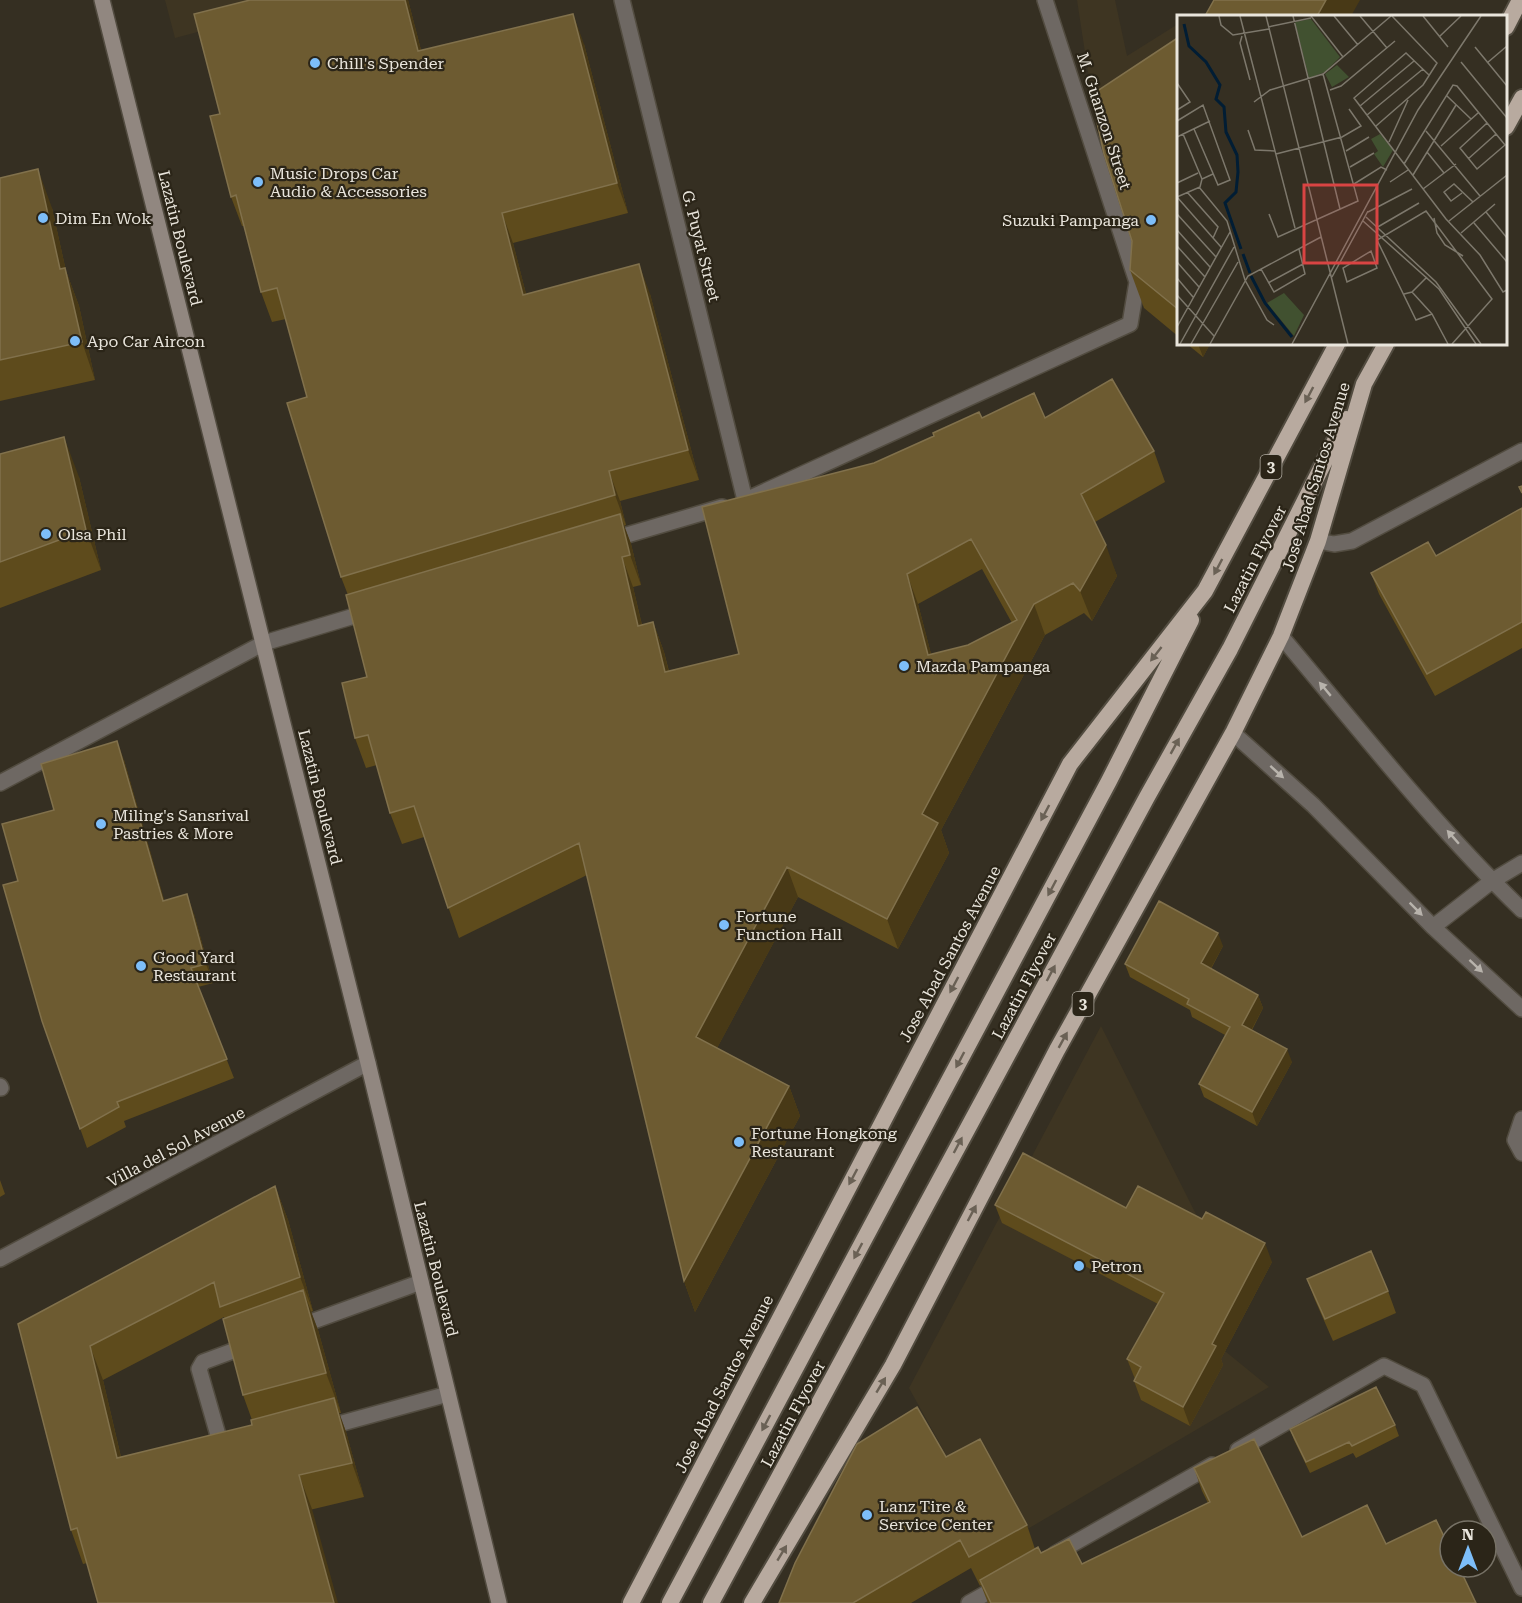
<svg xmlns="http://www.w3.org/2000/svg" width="1522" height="1603" font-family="'Roboto Serif',serif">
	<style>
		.built { fill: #3e3522 }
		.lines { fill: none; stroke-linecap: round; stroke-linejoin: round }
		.service-casing { stroke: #524c40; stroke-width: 18 }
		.minor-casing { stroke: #524c40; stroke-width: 18 }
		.secondary-casing { stroke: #524c40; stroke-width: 18 }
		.trunk-casing { stroke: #524c40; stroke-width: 20 }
		.service { stroke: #6e6863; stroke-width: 15 }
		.minor { stroke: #6e6863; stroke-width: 15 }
		.secondary { stroke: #918780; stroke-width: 15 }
		.trunk { stroke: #b8aa9f; stroke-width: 16 }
		.wall { fill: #5e4b1c; fill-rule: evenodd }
		.shaded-wall { fill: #483916 }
		.building { fill: #6d5b31; stroke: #81714c; stroke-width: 1.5; fill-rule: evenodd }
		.oneway { fill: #6a6155 }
		.oneway2 { fill: #b8b3ac }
		.poi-dot { fill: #7dbef9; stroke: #2b2518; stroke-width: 2 }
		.labels { text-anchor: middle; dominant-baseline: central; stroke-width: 4.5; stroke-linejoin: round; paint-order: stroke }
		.shield { fill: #2b2518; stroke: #b0aba1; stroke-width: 1.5 }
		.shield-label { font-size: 15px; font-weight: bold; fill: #e9e5dc }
		.poi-label { font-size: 16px; fill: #e9e5dc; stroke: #2b2518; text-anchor: start }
		.street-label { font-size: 16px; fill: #e9e5dc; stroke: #2b2518 }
		.inset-river { fill: none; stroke: #011d34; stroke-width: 3 }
		.inset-road { fill: none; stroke: #7d786c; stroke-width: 1.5 }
		.view { fill: #d94443; fill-opacity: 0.15; stroke: #d94443; stroke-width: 3 }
		.inset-edge { fill: none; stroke: #e9e5dc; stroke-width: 3 }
	</style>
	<rect width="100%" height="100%" fill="#352f22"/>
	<path class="built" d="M165 0H318L175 38Z
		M1077 0H1115L1127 56 1178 24V71L1095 118Z
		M1101 1026 1204 1230 1165 1302 1269 1387 997 1547 909 1388Z"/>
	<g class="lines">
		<g class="service-casing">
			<path id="service" d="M0 1086 1 1088
				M297 1327 421 1282
				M324 1428 448 1394
				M228 1449 220 1442 199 1369 203 1362 249 1345"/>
		</g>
		<g class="minor-casing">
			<path id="minor" d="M622 0 745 500
				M748 499 1130 324 1137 282 1045 0
				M610 540 722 507
				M1318 541 1334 544 1352 541 1522 451
				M1281 636C1359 729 1435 826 1522 910
				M1233 733 1313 805 1433 927 1522 1009
				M0 783 264 643 371 611
				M1433 927 1492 881 1522 863
				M1522 1119 1515 1140 1522 1153
				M0 1259 368 1063
				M1238 1450 1384 1366 1423 1385 1522 1588
				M1055 1554 1212 1465
				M969 1603 1001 1585"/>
		</g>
		<g class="secondary-casing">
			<path id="secondary" d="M102 0 368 1063 499 1603"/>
		</g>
		<g class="trunk-casing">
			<path id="trunk" d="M1506 27 1520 0
				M1506 127 1522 98
				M631 1603 1070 764 1205 591 1337 344
				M670 1603 1109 781 1191 620
				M711 1603 1147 797 1230 649 1346 419
				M752 1603 893 1365 1057 1050 1233 733 1281 636 1318 541 1364 384 1386 344"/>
		</g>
		<use href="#service" class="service"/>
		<use href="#minor" class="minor"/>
		<use href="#secondary" class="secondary"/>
		<use href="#trunk" class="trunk"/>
	</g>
	<path class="wall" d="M408 0 421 50 584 44 628 213 513 243 526 294H650L699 480 620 501 626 525 624 526 631 544 641 585 633 587 642 625 653 622 664 652 669 671 739 654 874 463 982 418H1045L1154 451 1165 482 1095 522 1117 576 1092 621 1084 613 1045 635 941 830 949 853 898 949 798 897 717 1048 789 1086 800 1116 695 1312 684 1281 587 875 459 938 424 837 402 844 390 813 377 765 366 768 355 738 367 677 348 595 341 577 307 397 286 319 272 322 261 292 244 226H242L231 197 220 114ZM982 569 1012 623 968 645 931 654 918 604Z
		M1179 37V337L1144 308 1130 270Z
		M0 178 52 208 66 271 79 306 95 380 0 401Z
		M1187 344H1210L1203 357Z
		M0 454 79 477 101 570 0 608Z
		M1522 508V648L1435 696 1379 594 1371 573 1436 556Z
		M124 760 164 900 194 914 213 983 198 987 234 1078 124 1121 126 1127 87 1148 42 1021 18 881 54 810Z
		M1223 946 1211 969 1258 995 1263 1008 1252 1030 1292 1062 1257 1126 1204 1097 1199 1084 1225 1035 1192 1017 1190 1010 1130 977 1125 964Z
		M0 1180 5 1194 0 1197Z
		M275 1186 288 1220 313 1311 311 1312 318 1330 341 1413H339L346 1432 364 1497 83 1564 71 1530 18 1324ZM224 1317 243 1395 252 1420V1425L121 1457 103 1380Z
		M995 1205 1126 1208 1272 1262 1221 1359 1223 1365 1190 1426 1141 1400 1134 1381 1135 1379 1127 1359 1158 1304 1002 1223Z
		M1307 1279 1388 1291 1396 1313 1333 1341 1315 1300Z
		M1395 1425 1399 1436 1356 1458 1353 1453 1310 1473 1294 1440 1290 1429Z
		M946 1457 1027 1525 1035 1549 1041 1553 1082 1564 1208 1503 1202 1491 1194 1468 1302 1537 1386 1544 1476 1603H988L981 1585 980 1586 971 1568 911 1603H779Z"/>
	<path class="shaded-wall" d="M405 0H408L429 81 418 51Z
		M1326 0H1360L1351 16H1317Z
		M573 14 584 44 628 213 617 183Z
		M38 169 52 208 66 271 79 306 95 380 82 342 60 269Z
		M502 213 513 243 534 325 523 295Z
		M639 264 650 294 699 480 688 450Z
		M1198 344H1210L1203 357Z
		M64 437 79 477 101 570 86 530Z
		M609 471 620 501 626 525 615 495Z
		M620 514 631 544 641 585 630 555Z
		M1106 545 1117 576 1092 621 1080 591Z
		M622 557 633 587 649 656 638 626Z
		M907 574 918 604 939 685 928 655Z
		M1034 604 1045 635 941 830 949 853 898 949 887 919 922 814Z
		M653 622 664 652 676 702 665 672Z
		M117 741 124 760 170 920 163 901Z
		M787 867 798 897 707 1067 696 1037Z
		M187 894 194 914 213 983 206 964Z
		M1218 933 1223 946 1206 977 1201 963Z
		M1258 995 1263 1008 1247 1038 1242 1025Z
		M1287 1049 1292 1062 1257 1126 1252 1112Z
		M789 1086 800 1116 695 1312 684 1281Z
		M275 1186 288 1220 313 1311 300 1277Z
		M1265 1243 1272 1262 1221 1359 1223 1365 1190 1426 1183 1407 1212 1344Z
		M303 1290 318 1330 341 1413 326 1373Z
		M90 1346 103 1380 129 1492 117 1458Z
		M334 1398 346 1432 364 1497 352 1463Z
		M299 1475 312 1509 338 1603H334Z"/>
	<path class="building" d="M250 0H405L418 51 573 14 617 183 502 213 523 295 639 264 688 450 609 471 615 495 341 577 287 403 307 397 277 288 261 292 236 195 231 197 210 116 220 114 194 14Z
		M1214 0H1326L1317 16H1205Z
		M1179 37V310L1130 270 1132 241 1104 154 1091 95Z
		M38 169 60 269 65 268 82 342 0 360V178Z
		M1112 379 1154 451 1081 494 1106 545 1080 591 1073 583 1034 604 922 814 938 823 887 919 787 867 696 1037 789 1086 684 1281 579 843 448 908 414 806 390 813 368 735 355 738 342 683 367 677 346 595 620 514 630 555 622 557 638 626 653 622 665 672 739 654 702 507 874 463 934 436 933 433 979 412 982 418 1034 393 1045 418ZM971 539 1017 620 968 645 928 655 907 574Z
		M64 437 86 530 0 562V454Z
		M1522 486V493L1519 487Z
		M1522 508V622L1427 674 1371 573 1428 542 1436 556Z
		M117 741 163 901 187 894 206 964 191 968 227 1059 117 1102 119 1107 80 1129 42 1021 3 885 18 881 2 824 54 810 41 764Z
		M1159 901 1218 933 1201 963 1258 995 1242 1025 1287 1049 1252 1112 1199 1084 1230 1027 1187 1004 1189 999 1125 964Z
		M1023 1153 1126 1208 1138 1186 1202 1219 1206 1212 1265 1243 1212 1344 1216 1346 1183 1407 1134 1381 1141 1367 1127 1359 1164 1293 995 1205Z
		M275 1186 300 1277 220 1307 214 1282 90 1346 117 1458 252 1425 251 1420 334 1398 352 1463 299 1475 334 1603H98L77 1528 71 1530 18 1324Z
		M1371 1251 1388 1291 1325 1319 1307 1279Z
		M303 1290 326 1373 243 1395 223 1319Z
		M1376 1387 1395 1425 1352 1446 1349 1442 1306 1462 1290 1429Z
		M917 1407 946 1457 980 1439 1027 1525 969 1557 960 1540 853 1603H779L795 1563 857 1444Z
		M1254 1439 1302 1537 1367 1505 1386 1544 1436 1520 1450 1549V1567H1459L1476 1603H991L980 1580 1038 1547 1041 1553 1069 1539 1082 1564 1210 1502 1194 1468Z"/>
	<defs><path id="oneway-solid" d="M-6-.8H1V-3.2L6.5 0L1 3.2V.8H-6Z" transform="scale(1.5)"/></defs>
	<g class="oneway">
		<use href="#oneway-solid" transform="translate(1309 395) rotate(118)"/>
		<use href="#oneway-solid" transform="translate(1218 567) rotate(118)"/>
		<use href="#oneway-solid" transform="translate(1156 654) rotate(128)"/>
		<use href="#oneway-solid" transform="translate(1175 746) rotate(-61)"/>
		<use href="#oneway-solid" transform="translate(1045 813) rotate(118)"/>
		<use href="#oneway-solid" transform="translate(1052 888) rotate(118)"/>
		<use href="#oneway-solid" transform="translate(1051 973) rotate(-62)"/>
		<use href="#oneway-solid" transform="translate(954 985) rotate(118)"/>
		<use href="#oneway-solid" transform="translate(1063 1040) rotate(-61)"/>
		<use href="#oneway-solid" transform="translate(960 1060) rotate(118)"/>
		<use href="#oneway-solid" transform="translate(958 1145) rotate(-62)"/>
		<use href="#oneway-solid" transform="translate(853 1177) rotate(118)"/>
		<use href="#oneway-solid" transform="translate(972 1213) rotate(-62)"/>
		<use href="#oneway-solid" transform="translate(858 1251) rotate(118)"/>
		<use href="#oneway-solid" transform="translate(881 1385) rotate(-59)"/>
		<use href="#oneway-solid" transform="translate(766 1423) rotate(118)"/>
		<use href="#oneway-solid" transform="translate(782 1553) rotate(-59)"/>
	</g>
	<g class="oneway2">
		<use href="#oneway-solid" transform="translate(1325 689) rotate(-130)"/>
		<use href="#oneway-solid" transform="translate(1277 772) rotate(42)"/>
		<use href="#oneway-solid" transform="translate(1453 837) rotate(-131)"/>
		<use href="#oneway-solid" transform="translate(1416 909) rotate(45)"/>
		<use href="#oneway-solid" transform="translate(1476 966) rotate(43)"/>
	</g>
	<g class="poi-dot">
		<circle cx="315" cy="63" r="6"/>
		<circle cx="258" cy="182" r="6"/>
		<circle cx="43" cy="218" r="6"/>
		<circle cx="1151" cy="220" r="6"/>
		<circle cx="75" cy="341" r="6"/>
		<circle cx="46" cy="534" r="6"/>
		<circle cx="904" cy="666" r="6"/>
		<circle cx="101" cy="824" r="6"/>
		<circle cx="724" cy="925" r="6"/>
		<circle cx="141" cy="966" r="6"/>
		<circle cx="739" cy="1142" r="6"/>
		<circle cx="1079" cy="1266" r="6"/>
		<circle cx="867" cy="1515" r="6"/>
	</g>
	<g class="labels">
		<g class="shield">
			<rect x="1260.5" y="455" width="21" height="24" rx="4.5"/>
			<rect x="1072.5" y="992" width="21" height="24" rx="4.5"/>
		</g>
		<g class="shield-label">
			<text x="1271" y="467">3</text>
			<text x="1083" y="1004">3</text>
		</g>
		<g class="poi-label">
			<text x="327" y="63">Chill's Spender</text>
			<text x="270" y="173">Music Drops Car<tspan x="270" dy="18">Audio &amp; Accessories</tspan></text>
			<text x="55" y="218">Dim En Wok</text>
			<text x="1139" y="220" text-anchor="end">Suzuki Pampanga</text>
			<text x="87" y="341">Apo Car Aircon</text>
			<text x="58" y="534">Olsa Phil</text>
			<text x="916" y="666">Mazda Pampanga</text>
			<text x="113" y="815">Miling's Sansrival<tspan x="113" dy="18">Pastries &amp; More</tspan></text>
			<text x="736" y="916">Fortune<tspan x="736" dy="18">Function Hall</tspan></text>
			<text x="153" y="957">Good Yard<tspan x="153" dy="18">Restaurant</tspan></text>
			<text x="751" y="1133">Fortune Hongkong<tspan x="751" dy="18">Restaurant</tspan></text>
			<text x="1091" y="1266">Petron</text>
			<text x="879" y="1506">Lanz Tire &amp;<tspan x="879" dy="18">Service Center</tspan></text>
		</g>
		<g class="street-label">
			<text transform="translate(1104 121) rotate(72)">M. Guanzon Street</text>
			<text transform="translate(180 238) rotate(76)">Lazatin Boulevard</text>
			<text transform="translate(701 246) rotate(76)">G. Puyat Street</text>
			<text transform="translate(1316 477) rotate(-73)">Jose Abad Santos Avenue</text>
			<text transform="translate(1255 559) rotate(-63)">Lazatin Flyover</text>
			<text transform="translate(320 797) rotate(76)">Lazatin Boulevard</text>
			<text transform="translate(950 954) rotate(-62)">Jose Abad Santos Avenue</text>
			<text transform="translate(1024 986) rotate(-62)">Lazatin Flyover</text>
			<text transform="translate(176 1147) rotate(-28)">Villa del Sol Avenue</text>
			<text transform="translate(436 1269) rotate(76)">Lazatin Boulevard</text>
			<text transform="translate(724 1384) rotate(-63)">Jose Abad Santos Avenue</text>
			<text transform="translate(793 1414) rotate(-62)">Lazatin Flyover</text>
		</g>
	</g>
	<g transform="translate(1177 15)">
		<rect width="330" height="330" fill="#352f22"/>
		<path d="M134 4 163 42 148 57 132 63 118 7ZM160 50 172 62 155 72 148 59ZM203 119 216 135 206 152 197 139 201 136 194 124ZM107 278 127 300 117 321 90 288Z" fill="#415130"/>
		<path class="inset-river" d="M7 9 12 31 29 47 43 70 39 84 47 92 49 117 60 140 61 157 59 177 48 188 64 234M66 239 73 258M74 261 88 288 115 322"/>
		<path class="inset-road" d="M42 1 44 10 56 20 92 14M63 1 118 213M89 1 171 329M116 1 163 194M134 1 166 42M157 1 181 30M183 1 210 33M246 1 271 32M91 12 134 3M0 14V44M65 21 63 28 73 65M263 21 284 1M298 32 330 71M284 47 330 103M310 48 330 31M252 60 229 38 177 83 269 204 303 240 326 277 330 275M0 68 13 87 0 95M153 75 164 71 218 26M270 81 294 104M77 87 93 75 146 59 214 1M183 91 237 46M190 100 246 54M0 106 26 90 53 165 41 170 17 114M199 111 246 70 260 48 215 1M71 115 78 135 98 136M249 116 303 181M6 119 25 164M0 122 33 106M212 127 231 85M264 131 301 98M169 136 192 122M250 137 267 158M99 139 165 122 184 111 172 94M291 144 319 119M227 149 276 70 280 71 328 130 300 154 283 133 310 108M173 152 197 138M236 160 279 90M213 167 231 155M0 168 21 158M177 169 204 152 210 155M22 172 50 206 68 265 90 305 97 310M246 174 279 149M10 177 41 212 36 223M285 178 274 186 267 177 277 169 296 187M0 182 44 232M0 182 23 172 25 164 36 159M191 197 235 174M309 197 330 223M0 199 39 242M92 199 101 222 181 186 146 59M189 202 259 267 304 329M257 203 260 218 268 230 286 241M186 206 262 274 299 329M272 206 330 160M297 208 330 247M199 213 242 188M0 215 33 252M284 218 318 189M0 231 28 262M194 236 200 253 170 267 166 253ZM0 247 22 272M84 254 97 277 128 259 122 234M155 262 191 196M0 263 16 282M91 268 126 249M235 277 255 299 271 329M227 279 235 277 250 262M0 280 37 321M255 299 239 305 200 225 249 196 315 284 275 329M0 312 53 217M3 329 57 232M14 329 61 247M33 329 71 261 144 222M115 329 241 95 304 1"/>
		<path class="view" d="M127 170H200V248H127Z"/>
		<rect width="330" height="330" class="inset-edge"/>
	</g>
	<g transform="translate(1468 1549)"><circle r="28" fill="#2b2518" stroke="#777266" stroke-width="1.5"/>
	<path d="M0-4.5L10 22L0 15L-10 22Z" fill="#7dbef9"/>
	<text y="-9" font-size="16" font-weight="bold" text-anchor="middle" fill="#e9e5dc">N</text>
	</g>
</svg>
